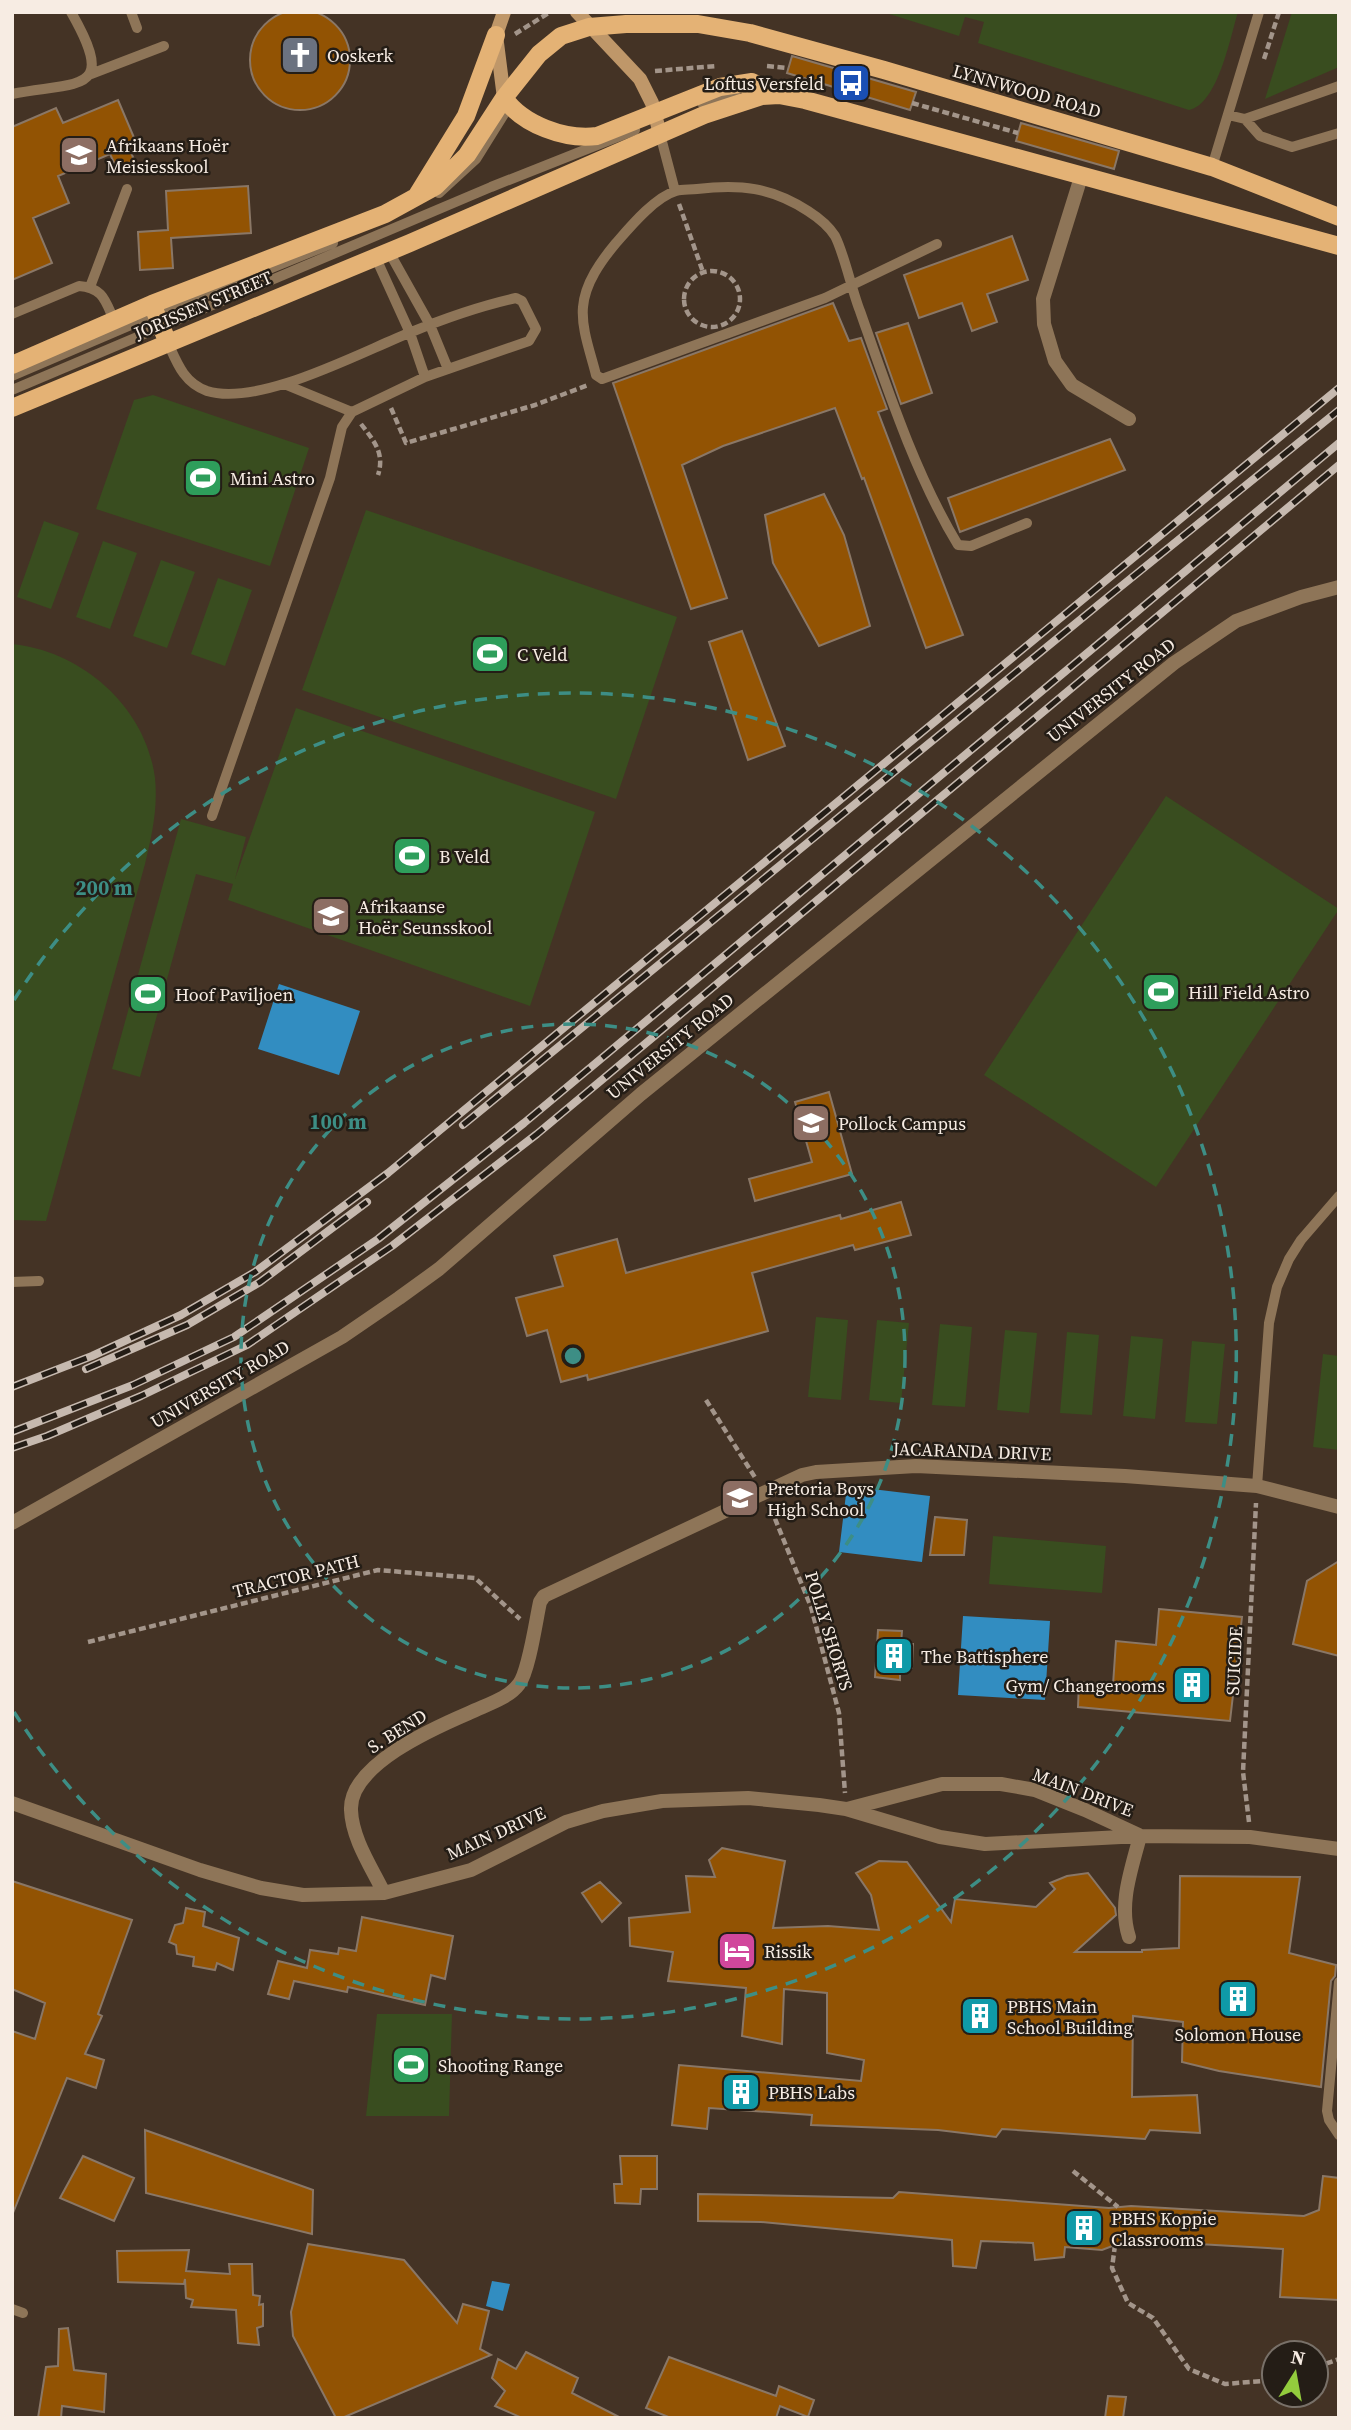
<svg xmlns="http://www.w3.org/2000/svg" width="1351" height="2430" font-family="'Source Serif 4',serif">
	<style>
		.green { fill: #394d1f }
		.water { fill: #328dc1 }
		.building { fill: #925303; stroke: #8a7766; stroke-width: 2 }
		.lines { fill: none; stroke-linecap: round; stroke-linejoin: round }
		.path { stroke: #a3958a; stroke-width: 4.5; stroke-dasharray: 7 3.5; stroke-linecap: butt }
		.lane { stroke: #8e7558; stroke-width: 10 }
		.street { stroke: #8e7558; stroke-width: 14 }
		.secondary { stroke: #bf9769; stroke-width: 14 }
		.primary { stroke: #e4b275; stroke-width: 18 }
		.rail-casing { stroke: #c6b9af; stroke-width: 8 }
		.rail { stroke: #241d16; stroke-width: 5; stroke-dasharray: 16; stroke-linecap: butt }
		.ring { fill: none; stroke: #3d8e85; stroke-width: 3.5; stroke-dasharray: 12 9 }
		.labels { text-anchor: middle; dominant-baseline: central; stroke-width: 5; stroke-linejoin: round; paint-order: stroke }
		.poi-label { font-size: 18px; fill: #f7ece3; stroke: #241d16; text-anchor: start }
		.street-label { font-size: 18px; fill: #f7ece3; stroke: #241d16 }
		.centre { fill: #3d8e85; stroke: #241d16; stroke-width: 3.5 }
		.ring-label { font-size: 21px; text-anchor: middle; font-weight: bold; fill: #3d8e85; stroke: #241d16; stroke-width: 5; stroke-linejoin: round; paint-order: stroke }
	</style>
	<rect width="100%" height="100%" fill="#443325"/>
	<path class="green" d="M883 12H1238C1230 38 1218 104 1189 110L978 43 984 22 965 17 959 36Z
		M1292 12H1339V67L1265 99Z
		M153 395 309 448 270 566 96 509 134 400Z
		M366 510 677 617 616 799 302 690Z
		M44 521 79 533 51 609 17 597Z
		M103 541 137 553 110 629 76 617Z
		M161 560 195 572 167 648 133 636Z
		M218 578 252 590 225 666 191 654Z
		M12 644C82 651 146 707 155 778 158 808 152 835 145 864L46 1221 12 1220Z
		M296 708 595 812 530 1006 228 900 233 884 196 874 140 1077 112 1069 181 819 246 837 235 879Z
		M1166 796 1339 909 1156 1187 984 1075Z
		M816 1317 848 1320 841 1400 808 1397Z
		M877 1320 909 1323 901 1403 869 1400Z
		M940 1324 972 1327 965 1407 932 1405Z
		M1005 1330 1037 1333 1029 1413 997 1410Z
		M1067 1332 1099 1335 1092 1415 1060 1413Z
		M1131 1336 1163 1339 1155 1419 1123 1416Z
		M1192 1341 1225 1344 1217 1424 1185 1422Z
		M1323 1354 1339 1356V1450L1313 1447Z
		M993 1536 1106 1546 1102 1593 989 1584Z
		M377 2014H452L449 2116H366Z"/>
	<path class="water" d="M279 984 360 1011 339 1075 258 1049Z
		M847 1486 930 1496 922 1562 839 1552Z
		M963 1616 1050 1621 1045 1700 958 1695Z
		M492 2281 510 2284 503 2311 486 2306Z"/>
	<path class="building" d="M250 60a50 50 0 1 1 100 0a50 50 0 1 1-100 0Z
		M792 56 916 92 910 110 787 73Z
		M118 100 135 140 127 143 135 162 117 169 110 154 58 176 69 203 33 218 52 263 12 280V127L56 108 63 123Z
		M1021 123 1119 151 1114 169 1016 141Z
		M248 186 251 233 171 238 173 268 140 270 138 232 168 230 166 191Z
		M1012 236 1028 280 987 294 997 322 972 331 962 303 919 318 904 275Z
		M833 303 849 341 861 338 887 409 878 412 963 635 926 648 864 478 862 479 835 408 723 446 682 465 727 598 691 609 613 383Z
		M908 323 932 393 901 404 876 333Z
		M1110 439 1125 470 960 532 948 498Z
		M824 494 844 535 870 626 819 646 773 563 765 515Z
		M742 631 785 746 748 760 709 642Z
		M829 1092 852 1174 755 1201 749 1179 812 1162 795 1102Z
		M901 1202 911 1235 855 1250 853 1245 752 1273 768 1331 588 1380 587 1375 561 1382 547 1330 527 1336 516 1298 563 1286 554 1256 617 1239 626 1273 840 1215 841 1219Z
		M935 1517 967 1520 964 1555H930Z
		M1339 1561V1656L1293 1644 1307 1581Z
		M1159 1609 1242 1617 1230 1721 1078 1707 1079 1682 1113 1685 1116 1641 1156 1645Z
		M878 1630 902 1631 901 1644H913L912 1668 900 1667V1680L875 1677Z
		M722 1848 785 1861 773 1928 828 1926 879 1930 871 1895 856 1873 879 1861 907 1862 951 1922 955 1899 1036 1907 1055 1889 1050 1883 1067 1876 1088 1873 1115 1908 1116 1915 1075 1952H1142V1950L1179 1948 1180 1876 1300 1877 1289 1953 1336 1965 1335 1976 1331 1981 1321 2087 1219 2071 1182 2062 1183 2022 1133 2016 1132 2097 1197 2095 1200 2133 1150 2130 1145 2139 1002 2129 996 2137 938 2130 811 2125 812 2115 709 2108 707 2129 672 2125 679 2065 861 2081 864 2060 827 2053V1993L784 1989 782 2044 742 2036 746 1988 668 1981 673 1952 630 1946 629 1918 690 1912 686 1876 715 1877 709 1860Z
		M12 1881 132 1920 98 2014 102 2016 85 2054 104 2060 96 2088 67 2078 13 2213 12 2031 35 2039 45 2003 12 1989Z
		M600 1882 621 1903 602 1922 582 1893Z
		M186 1908 205 1912 203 1926 239 1938 233 1970 217 1963 215 1970 193 1966 194 1957 177 1954 176 1945 169 1942 175 1925 183 1923Z
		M362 1917 453 1936 445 1979 431 1975 425 2005 348 1987 347 1992 294 1981 289 1999 268 1994 278 1961 307 1968 310 1950 338 1954 339 1948 356 1951Z
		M145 2130 313 2190 312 2234 146 2193Z
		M83 2156 134 2178 114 2221 60 2198Z
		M620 2156H657V2189H641L640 2204 615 2203 614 2184H622Z
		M1323 2176 1339 2178V2300L1280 2297 1283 2249 1128 2240 1102 2250 1065 2247 1064 2257 1035 2260 1033 2243 981 2241 976 2268 953 2266 952 2240 761 2222 698 2221V2194L893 2198 899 2192 1109 2208 1131 2206 1304 2216 1319 2210Z
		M308 2244 404 2260 457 2323 463 2304 489 2311 480 2349 491 2355 342 2418H336L293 2336 291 2312Z
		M189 2250 186 2271 230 2274 229 2264H252L253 2295 260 2296 259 2305 263 2304V2326L257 2328 259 2345 238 2343 236 2310 191 2307 193 2300 186 2298 185 2279 184 2284 118 2282 117 2251Z
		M68 2328 74 2370 106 2374 104 2412 62 2406 61 2418H38L46 2367 58 2366 59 2329Z
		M526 2352 578 2378 572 2393 621 2418H522L495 2406 505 2391 492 2378 498 2359 516 2369Z
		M669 2357 776 2396 779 2386 814 2400 808 2417 780 2406 776 2418H671L646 2408Z
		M1108 2396 1126 2397 1123 2418H1105Z"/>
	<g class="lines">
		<path class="path" d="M515 34 550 12
			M1264 59 1279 12
			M767 66 788 68
			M655 71 716 66
			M912 103 1018 133
			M679 204 703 272
			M684 299a28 28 0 1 1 56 0a28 28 0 1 1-56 0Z
			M391 408 406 443 535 405 588 385
			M361 424C374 441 385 453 378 475
			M706 1400 756 1479
			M771 1509 811 1607 839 1713 845 1793
			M88 1642 378 1570 475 1578 520 1619
			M1249 1822 1243 1772 1256 1503
			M1073 2171 1118 2207
			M1115 2245 1112 2268 1128 2303 1153 2318 1189 2369 1225 2384 1274 2380
			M1316 2367 1339 2359"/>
		<path class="lane" d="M131 12 137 28
			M91 74 164 46
			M12 94C80 81 118 94 71 12
			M702 103 736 91
			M1228 115 1245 119 1339 86
			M1245 119 1260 136 1292 147 1339 133
			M660 134 675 191
			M1212 167 1259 12
			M439 193 476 159 511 103
			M937 244 825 298 602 379 596 375C591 354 581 329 583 307 585 283 601 261 616 243 630 227 655 197 676 191 682 189 690 190 697 189 740 184 771 187 808 211 819 218 828 225 835 236 844 253 852 291 860 311 887 388 916 476 958 545L971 546 1027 523
			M388 250 430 325 448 369
			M375 256 410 333 425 377
			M90 287 127 189
			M12 314 79 286C103 288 105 300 114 320
			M168 343C177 363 184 383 207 391 259 407 359 353 409 333 443 319 480 306 516 298L522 301 536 329 529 341 425 377 352 412 342 427 330 478 212 816
			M12 376 131 325 333 243
			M284 384 352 412
			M12 390 491 187 635 130
			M12 1282 39 1281
			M1257 1486 1269 1323 1277 1287 1289 1259 1301 1240 1339 1196
			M1339 1982 1327 2111 1329 2120 1339 2135
			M12 2309 23 2313"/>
		<path class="street" d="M1081 177 1043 299 1044 324 1055 361 1072 385 1129 419
			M12 1523 342 1337 399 1298 439 1269 641 1094 1174 663 1236 621 1301 597 1339 587
			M12 1803 200 1870 261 1888 303 1895 384 1893 471 1870 566 1822 603 1811 662 1801 748 1798 819 1805 846 1809 940 1837 985 1844 1140 1836 1250 1837 1339 1849
			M847 1809 942 1784H1001L1035 1790 1085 1810 1139 1835
			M384 1893C372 1868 352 1839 351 1810 349 1765 434 1728 469 1713 485 1705 508 1699 519 1684 529 1671 536 1620 540 1602L544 1596 802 1475 816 1472 916 1466 1125 1476 1257 1486 1339 1507
			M1129 1937C1118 1904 1132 1868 1140 1836"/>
		<path class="secondary" d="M577 12 640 79 652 103 660 134
			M504 98 496 35 504 12"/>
		<path class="primary" d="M504 98C523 125 565 140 597 136L720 87 752 82 779 95
			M416 197 466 116 496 35
			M152 304 168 343
			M12 365 152 304 385 214 436 186 467 155 504 98 539 54 561 36 589 27 626 24H698L750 33 884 70 1212 167 1339 217
			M12 408 410 243 704 115 762 96 779 95 805 100 1339 246"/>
		<g class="rail-casing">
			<path id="rail" d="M463 1125 1114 592 1339 410
				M86 1369 187 1325 260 1282 367 1202
				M12 1387 92 1356 181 1315 255 1272 388 1173 1339 388
				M12 1432 133 1385 234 1337 378 1239 524 1123 1339 443
				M12 1448 47 1436 141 1396 247 1345 392 1246 537 1134 1339 465"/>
		</g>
		<use href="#rail" class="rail"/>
	</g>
	<g class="ring">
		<circle cx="573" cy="1356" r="332"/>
		<path d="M14 1000A663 663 0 1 1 14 1712"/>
	</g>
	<defs>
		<g id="church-square" transform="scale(2.0125)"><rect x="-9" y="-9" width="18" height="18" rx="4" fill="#6b7280" stroke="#241d16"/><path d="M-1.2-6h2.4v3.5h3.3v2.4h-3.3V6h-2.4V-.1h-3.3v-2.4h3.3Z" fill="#fff"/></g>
		<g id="bus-square" transform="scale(2.0125)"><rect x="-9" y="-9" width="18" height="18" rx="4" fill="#1a4fb4" stroke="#241d16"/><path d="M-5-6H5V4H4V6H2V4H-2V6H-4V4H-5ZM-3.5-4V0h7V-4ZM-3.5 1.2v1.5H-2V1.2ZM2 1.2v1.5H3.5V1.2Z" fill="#fff"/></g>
		<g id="school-square" transform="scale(2.0125)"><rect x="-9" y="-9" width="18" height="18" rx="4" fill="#8d6e63" stroke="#241d16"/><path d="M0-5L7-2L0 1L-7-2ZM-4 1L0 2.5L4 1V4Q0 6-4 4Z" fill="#fff"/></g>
		<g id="stadium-square" transform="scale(2.0125)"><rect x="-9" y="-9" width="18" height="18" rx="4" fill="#2e9e5b" stroke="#241d16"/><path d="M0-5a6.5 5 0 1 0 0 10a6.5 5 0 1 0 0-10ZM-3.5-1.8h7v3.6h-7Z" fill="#fff"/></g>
		<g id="building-square" transform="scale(2.0125)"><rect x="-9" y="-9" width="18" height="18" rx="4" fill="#0f9aa8" stroke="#241d16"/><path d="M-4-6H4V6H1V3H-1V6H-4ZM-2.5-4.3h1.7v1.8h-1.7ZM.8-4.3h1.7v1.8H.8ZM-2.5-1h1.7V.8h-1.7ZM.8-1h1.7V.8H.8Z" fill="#fff"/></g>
		<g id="hotel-square" transform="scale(2.0125)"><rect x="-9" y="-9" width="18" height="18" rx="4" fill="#d1479c" stroke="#241d16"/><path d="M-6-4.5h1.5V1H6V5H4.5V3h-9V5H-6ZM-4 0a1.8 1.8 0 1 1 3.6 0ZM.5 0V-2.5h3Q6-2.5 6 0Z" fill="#fff"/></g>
	</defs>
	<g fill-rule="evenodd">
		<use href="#church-square" x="300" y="55"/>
		<use href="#bus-square" x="851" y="83"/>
		<use href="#school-square" x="79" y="155"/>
		<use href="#stadium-square" x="203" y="478"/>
		<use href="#stadium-square" x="490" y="654"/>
		<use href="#stadium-square" x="412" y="856"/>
		<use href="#school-square" x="331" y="916"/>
		<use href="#stadium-square" x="1161" y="992"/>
		<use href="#stadium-square" x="148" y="994"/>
		<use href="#school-square" x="811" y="1123"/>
		<use href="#school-square" x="740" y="1498"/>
		<use href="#building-square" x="894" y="1656"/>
		<use href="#building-square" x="1192" y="1685"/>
		<use href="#hotel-square" x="737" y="1951"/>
		<use href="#building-square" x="1238" y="1999"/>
		<use href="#building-square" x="980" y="2016"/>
		<use href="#stadium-square" x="411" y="2065"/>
		<use href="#building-square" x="741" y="2092"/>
		<use href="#building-square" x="1084" y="2228"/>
	</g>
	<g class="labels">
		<g class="poi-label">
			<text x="327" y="55">Ooskerk</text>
			<text x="824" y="83" text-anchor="end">Loftus Versfeld</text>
			<text x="106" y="145">Afrikaans Hoër<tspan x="106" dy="21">Meisiesskool</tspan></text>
			<text x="230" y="478">Mini Astro</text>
			<text x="517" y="654">C Veld</text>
			<text x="439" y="856">B Veld</text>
			<text x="358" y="906">Afrikaanse<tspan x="358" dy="21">Hoër Seunsskool</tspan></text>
			<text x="1188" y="992">Hill Field Astro</text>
			<text x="175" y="994">Hoof Paviljoen</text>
			<text x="838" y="1123">Pollock Campus</text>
			<text x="767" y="1488">Pretoria Boys<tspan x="767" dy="21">High School</tspan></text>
			<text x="921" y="1656">The Battisphere</text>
			<text x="1165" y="1685" text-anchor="end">Gym/ Changerooms</text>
			<text x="764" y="1951">Rissik</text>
			<text x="1007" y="2006">PBHS Main<tspan x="1007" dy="21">School Building</tspan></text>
			<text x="1238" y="2034" text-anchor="middle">Solomon House</text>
			<text x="438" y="2065">Shooting Range</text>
			<text x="768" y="2092">PBHS Labs</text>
			<text x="1111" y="2218">PBHS Koppie<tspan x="1111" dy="21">Classrooms</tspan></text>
		</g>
		<g class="street-label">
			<text transform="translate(1027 91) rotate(16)">LYNNWOOD ROAD</text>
			<text transform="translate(203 305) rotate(-23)">JORISSEN STREET</text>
			<text transform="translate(1111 690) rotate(-38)">UNIVERSITY ROAD</text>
			<text transform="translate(670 1046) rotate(-39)">UNIVERSITY ROAD</text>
			<text transform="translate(220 1384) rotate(-30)">UNIVERSITY ROAD</text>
			<text transform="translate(972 1451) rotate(2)">JACARANDA DRIVE</text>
			<text transform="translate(296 1576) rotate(-14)">TRACTOR PATH</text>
			<text transform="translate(829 1631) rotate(73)">POLLY SHORTS</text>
			<text transform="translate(1234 1661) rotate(-87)">SUICIDE</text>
			<text transform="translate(397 1731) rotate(-32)">S. BEND</text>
			<text transform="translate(1083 1792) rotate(21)">MAIN DRIVE</text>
			<text transform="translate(496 1833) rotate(-24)">MAIN DRIVE</text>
		</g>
	</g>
	<circle cx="573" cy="1356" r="10" class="centre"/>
	<g class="ring-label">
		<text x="104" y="895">200 m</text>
		<text x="338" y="1129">100 m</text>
	</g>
	<rect width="1351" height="2430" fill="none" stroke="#f7ece3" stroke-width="28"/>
	<g transform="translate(1295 2374) rotate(11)"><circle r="33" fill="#241d16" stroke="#787068" stroke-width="2"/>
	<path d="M0-5L12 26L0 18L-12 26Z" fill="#93cc3d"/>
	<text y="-10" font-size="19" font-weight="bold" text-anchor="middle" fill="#f7ece3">N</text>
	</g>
</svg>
